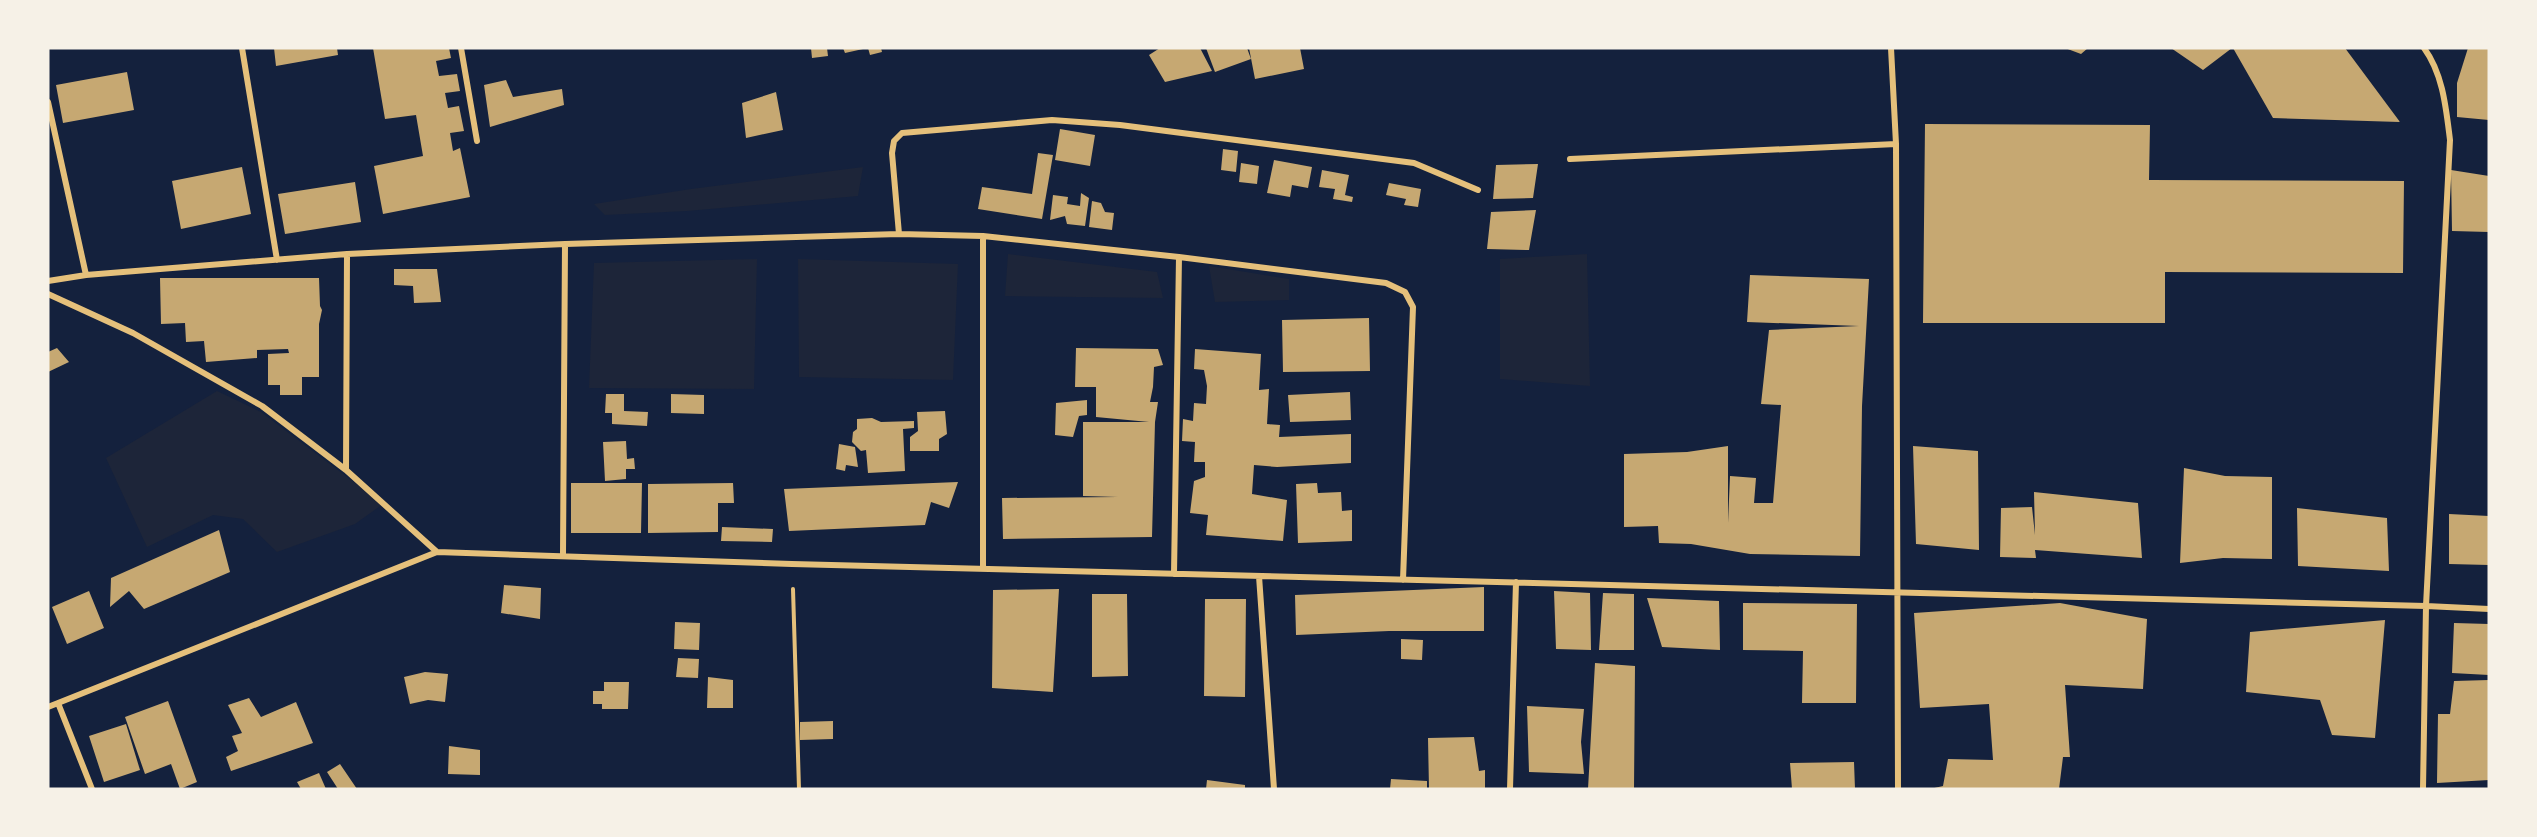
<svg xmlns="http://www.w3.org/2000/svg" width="2537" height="837" font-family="Jost,sans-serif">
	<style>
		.green { fill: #1d2539 }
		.building { fill: #c6a872 }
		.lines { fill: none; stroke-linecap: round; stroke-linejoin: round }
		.path { stroke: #e5c07b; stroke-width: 4 }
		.minor { stroke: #e5c07b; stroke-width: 6 }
	</style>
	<rect width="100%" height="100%" fill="#14213d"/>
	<path class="green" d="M863 167 858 196 687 211 605 215 594 204 691 189Z
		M1008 254 1157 272 1163 298 1005 296Z
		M1587 254 1590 386 1500 379V259Z
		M757 259 754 389 589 388 594 263Z
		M798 259 958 264 953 380 799 377Z
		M1209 266 1289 279V300L1215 302Z
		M217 391 261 412 383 504 355 524 277 552 243 519 213 515 147 547 106 458Z"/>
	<path class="building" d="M274 48H337L338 55 276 66Z
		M373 48H449L451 58 436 61 439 76 457 74 460 91 445 93 448 108 459 106 464 131 450 133 453 151 460 148 470 197 383 214 374 166 423 156 416 115 385 119Z
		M811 48H827L828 56 812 58Z
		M843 48H862L863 49 845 53Z
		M868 48H881L882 52 870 55Z
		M1160 48H1200L1212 71 1165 82 1149 55Z
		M1206 48H1247L1251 59 1215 72Z
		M1249 48H1300L1304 69 1255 79Z
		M2065 48H2088L2081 54Z
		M2171 48H2232L2203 70Z
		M2233 48H2345L2400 122 2273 118Z
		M2468 48H2489V120L2457 117V83Z
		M127 72 134 110 63 123 56 85Z
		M506 80 513 97 562 89 564 105 490 127 484 85Z
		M776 92 783 130 746 138 742 103Z
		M1925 124 2150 125 2149 180 2404 181 2403 273 2165 272V323H1923Z
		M1060 129 1095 135 1090 166 1055 160Z
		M1223 149 1238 151 1236 172 1221 170Z
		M1038 153 1053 155 1042 219 978 209 982 187 1032 194Z
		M1274 160 1312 167 1308 188 1292 185 1290 197 1267 193Z
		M1241 163 1259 166 1257 184 1239 182Z
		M1538 164 1533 198 1493 199 1496 165Z
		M242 167 251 214 181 229 172 181Z
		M1322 170 1349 175 1345 195 1353 197 1352 202 1333 199 1335 189 1319 187Z
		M2451 170 2489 176V232L2452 231Z
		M355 182 361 222 285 234 278 194Z
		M1389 183 1421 189 1418 207 1404 205 1406 199 1386 195Z
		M1081 193 1089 198 1085 226 1067 224 1065 216 1050 220 1053 195 1068 197 1067 204 1080 206Z
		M1092 201 1101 203 1105 212 1114 213 1112 230 1089 227Z
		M1536 210 1529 250 1487 249 1491 212Z
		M394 269H437L441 302 414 303 413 286 394 285Z
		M1750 275 1869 279 1862 406 1860 556 1750 554 1691 544 1659 543 1658 526 1624 527V454L1687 452 1728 446V523L1730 476 1756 478 1754 503H1773L1781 405 1761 404 1769 330 1859 326 1747 322Z
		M160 278H319L320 306 322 310 319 324V377H302V395H280V385H268V354L289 353 288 349 257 350V358L206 362 204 341 186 342 185 323 161 324Z
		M1369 318 1370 371 1283 372 1282 320Z
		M57 348 69 362 48 372V352Z
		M1076 348 1158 349 1163 365 1154 367 1153 387 1150 402H1158L1155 422 1152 537 1003 539 1002 498 1118 497 1083 496V422H1149L1096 417V387H1075Z
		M1195 349 1261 354 1259 390 1269 389 1267 424 1280 425 1279 437 1351 434V463L1277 467 1254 465 1252 494 1287 500 1283 541 1206 535 1208 515 1190 513 1194 481 1205 477V462H1194L1195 442 1182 441 1183 419 1193 421 1194 403 1206 404 1207 386 1204 370 1194 369Z
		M1350 392 1351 420 1290 422 1288 395Z
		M606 394H624V411L648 412 647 426 612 424V413H605Z
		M671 394 704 395V414L671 413Z
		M1087 400V415L1079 416 1073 437 1055 435 1056 403Z
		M945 411 947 434 939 439V451H910V437L918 431 917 412Z
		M872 418 881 422 914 421V428L903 429 905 471 868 473 866 450 861 451 852 442 853 432 857 429V419Z
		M626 441 627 459 634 458 635 469H626V479L605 481 603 442Z
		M839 444 855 447 858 467 846 465 845 471 836 469Z
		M1913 446 1978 451 1979 550 1916 544Z
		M2184 468 2225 476 2272 477V559L2223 558 2180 563Z
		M958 482 949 508 931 502 925 525 789 531 784 489Z
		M571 483H642L641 533H571Z
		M733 483 734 503H718V532L648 533V484Z
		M1317 483 1318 493 1341 492 1342 511 1352 510V541L1298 543 1296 484Z
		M2034 492 2138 503 2142 558 2035 550 2036 558 2000 557 2001 508 2032 507 2035 535Z
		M2297 508 2387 518 2389 571 2298 566Z
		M2449 514 2489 516V565L2449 564Z
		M722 527 773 529 772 542 721 541Z
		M219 530 230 572 144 609 129 591 110 607 111 578Z
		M504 585 541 588 540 619 501 613Z
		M1484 587V631H1389L1296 635 1295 595Z
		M1059 589 1053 692 992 688 993 590Z
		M89 591 104 628 67 644 52 607Z
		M1554 591 1590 593 1591 650 1556 649Z
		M1603 593 1634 594V650H1599Z
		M1092 594H1127L1128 676 1092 677Z
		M1647 598 1719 601 1720 650 1662 647Z
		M1205 599H1246L1245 697 1204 696Z
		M1743 603 1857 604 1856 703H1802L1803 651 1743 650Z
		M2060 603 2147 619 2143 689 2065 685 2070 757H2063L2059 789H1930L1943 786 1948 759 1993 760 1989 704 1920 708 1914 613Z
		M2385 620 2375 738 2332 735 2320 700 2246 692 2250 632Z
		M675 622 700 623 699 650 674 649Z
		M2454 623 2489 624V675L2452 673Z
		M1401 639 1423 640 1422 660 1401 659Z
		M678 658 699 659 698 678 676 677Z
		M1595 663 1635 666 1634 789H1588Z
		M425 672 448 674 445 702 428 700 410 704 404 677Z
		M708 677 733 680V708H707Z
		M2489 680V780L2437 783 2438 714H2450L2454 681Z
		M604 682H629L628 709H602V704H593V691H604Z
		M249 698 261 717 296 702 313 743 231 771 226 757 238 751 232 736 242 733 228 705Z
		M168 701 197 782 180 789 171 764 145 774 125 717Z
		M1527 706 1584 709 1581 742 1584 774 1529 772Z
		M833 721V739L800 740V722Z
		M126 724 140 770 104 782 89 736Z
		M1474 737 1479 771 1485 770V789H1429L1428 738Z
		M449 746 480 750V775L448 774Z
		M1854 762 1855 789H1792L1790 763Z
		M340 764 357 789H338L327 772Z
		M319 773 326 789H301L297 782Z
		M1391 779 1427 781V789H1390Z
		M1207 780 1245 785V789H1206Z"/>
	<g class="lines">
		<path class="path" d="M793 589 799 789"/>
		<path class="minor" d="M242 48 277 260
			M461 48 477 141
			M1891 48 1896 144 1898 789
			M48 102 86 275
			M1570 159 1896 144
			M899 234 892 153 894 141 902 133 1052 120 1120 125 1414 163 1478 190
			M983 236V569
			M48 281 86 275 347 254 565 244 899 234 983 236 1179 257 1386 283 1405 292 1413 307 1403 580
			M48 294 133 333 262 406 346 470 437 552
			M346 470 347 254
			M563 555 565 244
			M1174 574 1179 257
			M1259 576 1274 789
			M58 703 92 789
			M48 707 437 552 792 564 2426 606 2489 609
			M1510 789 1516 582
			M2423 789 2426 606 2450 140C2446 108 2443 74 2424 48"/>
	</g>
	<rect width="2537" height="837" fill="none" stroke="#f6f1e7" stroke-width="99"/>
</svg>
